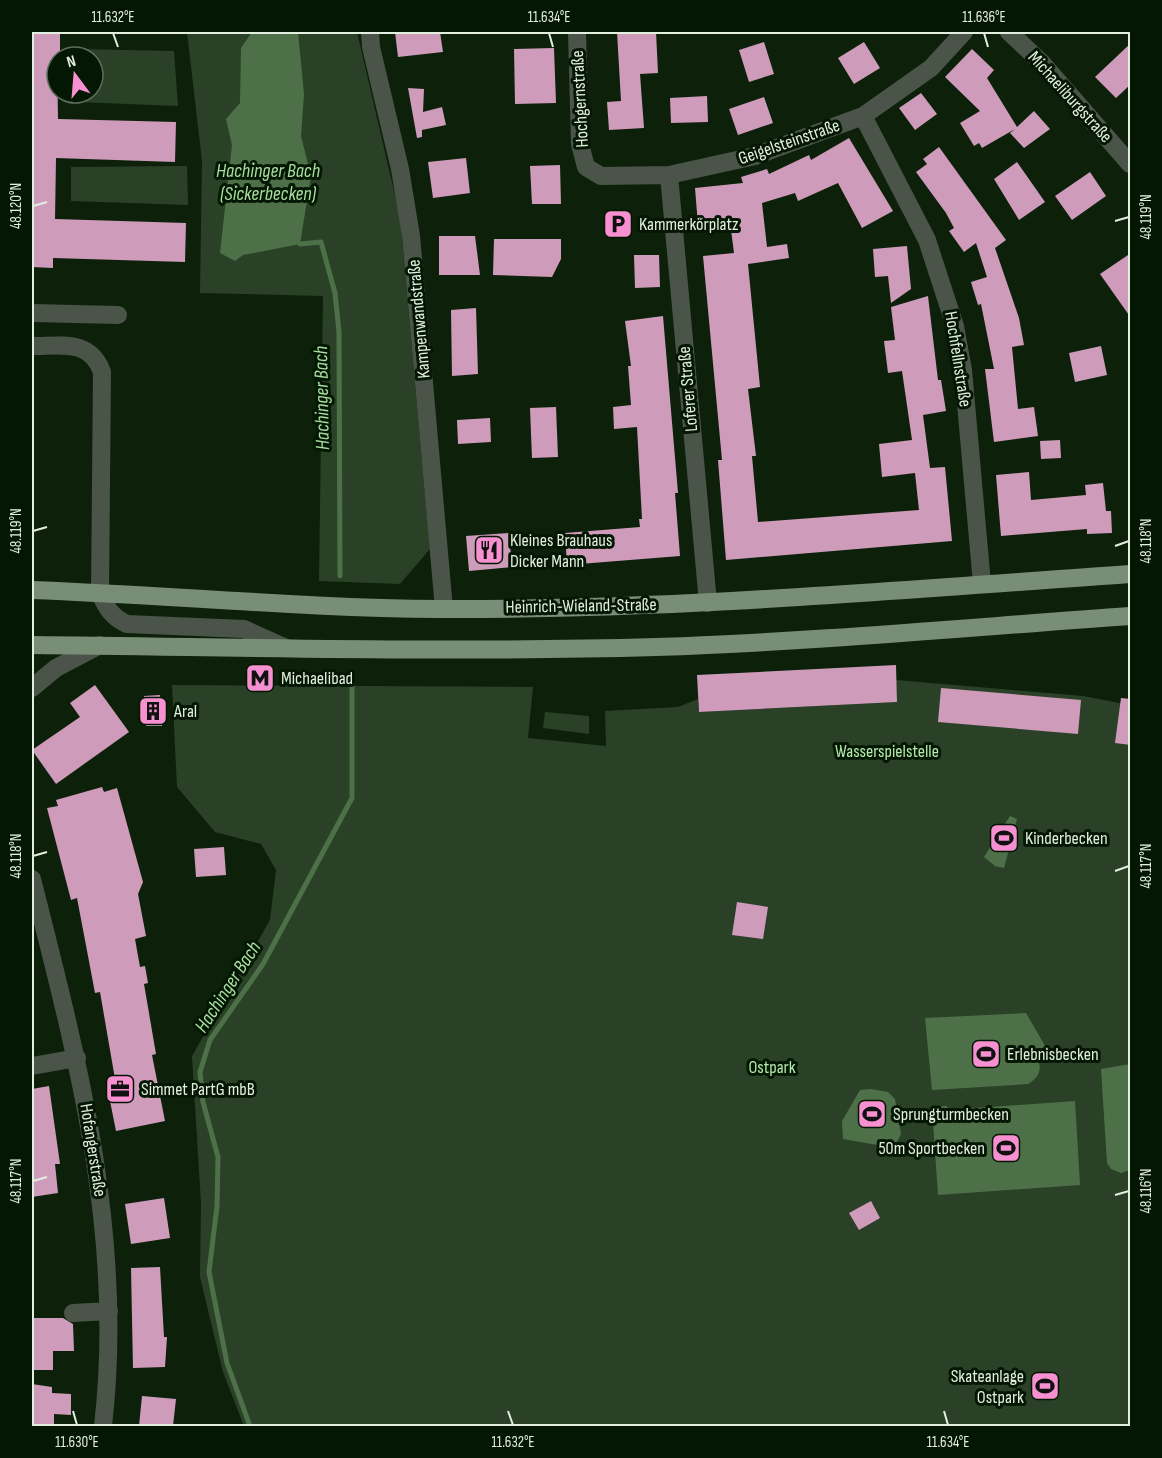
<svg xmlns="http://www.w3.org/2000/svg" width="1162" height="1458" font-family="'Sofia Sans Condensed',sans-serif">
	<style>
		.green { fill: #2a4127 }
		.water { fill: #4e7049 }
		.lines { fill: none; stroke-linecap: round; stroke-linejoin: round }
		.stream { stroke: #4e7049; stroke-width: 5 }
		.building { fill: #ce9cba }
		.minor { stroke: #4a5449; stroke-width: 18 }
		.major { stroke: #798e76; stroke-width: 18 }
		.ticks { fill: none; stroke: #e2efdf; stroke-width: 2 }
		.labels { text-anchor: middle; dominant-baseline: central; stroke-width: 6; stroke-linejoin: round; paint-order: stroke }
		.street-label { font-size: 18px; fill: #e2efdf; stroke: #041703 }
		.poi-label { font-size: 18px; fill: #e2efdf; stroke: #041703; text-anchor: start }
		.park-label { font-size: 18px; fill: #b3e9ab; stroke: #041703 }
		.water-label { font-size: 20px; font-style: italic; fill: #a8dea0; stroke: #041703 }
		.neatline { fill: none; stroke: #e2efdf; stroke-width: 2 }
		.ticks-label { font-size: 15px; text-anchor: middle; fill: #e2efdf }
	</style>
	<rect width="100%" height="100%" fill="#0d210a"/>
	<path class="green" d="M187 32H357L400 217 430 549 400 584 319 581 323 296 200 293 202 161Z
		M78 49 174 51 178 106 77 102V93H93V57H78Z
		M187 166 188 205 71 201V167Z
		M896 680 1083 696 1130 705V1426H244L223 1372 200 1277 201 1203 192 1056 270 920 276 870 261 844 215 832 177 787 172 685 533 687 528 738 606 746 605 711 678 707 698 699 699 712 897 702Z
		M545 712 589 716V734L543 728Z"/>
	<path class="water" d="M252 32H298L304 94 301 136 311 176 300 244 243 255 235 261 220 253 232 145 226 119 240 103 241 48Z
		M1010 816 1017 819 1004 868 995 866 984 857Z
		M1026 1013 1048 1051 1038 1058C1042 1071 1039 1077 1028 1084L932 1090 925 1018Z
		M1130 1064V1170L1121 1173 1111 1169 1107 1163 1101 1069Z
		M871 1089 888 1092 895 1099 901 1134 894 1148 843 1139 842 1121 860 1090Z
		M1075 1101 1080 1185 938 1195 932 1107 947 1106 948 1110Z"/>
	<g class="lines">
		<path class="stream" d="M300 244 321 242 335 293 339 332 340 576
			M250 1426 227 1363 209 1272 217 1206 218 1157 203 1102 200 1072 210 1040 263 964 352 798V682"/>
	</g>
	<path class="building" d="M32 32H60V57H57L58 119 176 122 175 162 56 158 55 219 186 223 185 262 53 258V268L32 267Z
		M395 32H440L443 52 398 57Z
		M617 32H656L658 73 640 74 644 128 609 130 607 102 621 101Z
		M764 42 774 74 749 82 739 50Z
		M864 42 880 68 854 84 838 58Z
		M1131 43V84L1116 98 1095 77Z
		M554 48 556 103 515 104 514 49Z
		M972 49 994 70 987 78 1017 127 1034 111 1050 129 1024 148 1010 133 1015 129 982 148 979 143 974 146 960 123 980 111 945 77Z
		M408 88 424 89 423 112 442 107 446 125 422 130V137L417 138Z
		M921 93 937 114 915 130 899 108Z
		M707 96 708 122 671 123 670 98Z
		M764 97 773 123 738 135 729 109Z
		M849 138 893 211 862 228 838 183 798 201 795 193 762 203 767 247 787 244 789 258 748 264 760 387 748 389 756 456H752L758 522 919 510 915 473 882 477 879 444 912 440 902 371 888 373 884 341 895 340 891 307 928 296 938 380H941L946 411 923 415 930 468 945 467 952 541 726 560 718 460H722L703 256 734 253 730 222 698 225 695 188 743 183 741 177 767 169 769 174 809 155 811 160Z
		M939 147 1006 240 995 248 1019 318 1024 345 1012 347 1018 409 1034 407 1038 436 994 442 985 369H994L981 304 978 305 971 282 987 277 976 243 964 252 949 231 954 228 946 213 916 172 927 164 923 159Z
		M466 158 470 193 433 198 428 162Z
		M1017 162 1045 202 1019 220 994 179Z
		M560 165 561 204H532L530 166Z
		M1090 172 1106 196 1072 220 1055 196Z
		M439 236H475L480 275H439Z
		M494 239H561V259L552 277 493 275Z
		M907 246 911 289 891 303 888 276 875 277 873 249Z
		M1131 253V318L1100 274Z
		M634 255H659L660 287 635 288Z
		M476 308 478 374 452 376 451 310Z
		M663 316 678 493H675L680 556 567 565 565 533 640 527 639 519H642L637 427 614 429 613 407 631 405 628 366H631L625 321Z
		M1101 346 1107 375 1075 382 1069 353Z
		M556 407 558 457 532 458 530 408Z
		M490 418 491 442 458 444 457 420Z
		M1060 440 1061 458 1041 459 1040 441Z
		M1029 472 1031 500 1086 495 1085 485 1103 483 1106 511H1111L1112 533 1087 534V529L1001 536 996 475Z
		M509 533 512 567 469 571 466 536Z
		M896 665 897 702 699 712 697 675Z
		M95 685 129 732 56 784 32 750 80 717 70 703Z
		M941 688 1081 700 1078 734 938 722Z
		M160 695 162 726H146L144 696Z
		M1121 698 1131 699V745L1115 743Z
		M102 787 104 792 117 788 143 882 138 894 146 936 135 939 140 967 145 966 148 983 144 984 156 1054 152 1055 165 1121 116 1131 106 1081 115 1079 100 992 95 993 77 898 71 900 47 808 58 806 56 800Z
		M224 847 226 875 196 877 194 849Z
		M737 902 768 907 763 939 732 935Z
		M49 1086 60 1164H55L58 1193 32 1197V1089Z
		M164 1198 170 1238 131 1244 125 1204Z
		M871 1201 880 1218 859 1230 849 1213Z
		M160 1267 164 1337H167L165 1367 133 1368 131 1268Z
		M32 1318H63L73 1324 74 1351H53V1370H32Z
		M32 1384 52 1387V1393L71 1394V1415L54 1414V1425L32 1424Z
		M142 1396 176 1399 173 1426H139Z"/>
	<g class="lines">
		<path class="minor" d="M370 32 371 47 400 169 411 236 444 609
			M577 32 580 144 586 167 601 176 669 175 755 156 863 116 931 68 964 32
			M1009 32 1041 62 1130 164
			M863 116 927 240 955 326 963 370 982 584
			M669 175 708 603
			M32 313 118 315
			M32 346C62 346 90 339 102 372L100 593C106 608 112 617 127 624L244 629 286 648
			M32 688 56 668 100 645
			M32 879C78 1061 125 1236 103 1426
			M32 1066 77 1058
			M73 1313 109 1311"/>
		<path class="major" d="M32 590C168 595 304 608 440 609 671 610 901 590 1130 574
			M32 645C240 647 448 653 656 647 814 642 973 627 1130 616"/>
	</g>
	<path class="ticks" d="M113 33 118 47M549 33 553 47M984 33 988 47M33 206 47 202M1115 221 1129 217M33 531 47 527M1115 546 1129 541M33 856 47 852M1115 871 1129 866M33 1181 47 1177M1115 1195 1129 1191M73 1411 77 1425M508 1411 513 1425M944 1411 948 1425"/>
	<defs>
		<g id="parking-square" transform="scale(1.5)"><rect x="-9" y="-9" width="18" height="18" rx="4" fill="#f690d0" stroke="#041703"/><path d="M-3.5-5.5H1a3.5 3.5 0 0 1 0 7H-1V5.5H-3.5ZM-1-3.4V-.6H.8a1.4 1.4 0 0 0 0-2.8Z" fill="#111"/></g>
		<g id="restaurant-square" transform="scale(1.5)"><rect x="-9" y="-9" width="18" height="18" rx="4" fill="#f690d0" stroke="#041703"/><path d="M-5-6h1v4h1v-4h1v4h1v-4h1v5L-1.5 .5V6h-2V.5L-5-1ZM5-6V6H3V1.5H1.5Q1.5-4 5-6Z" fill="#111"/></g>
		<g id="metro-square" transform="scale(1.5)"><rect x="-9" y="-9" width="18" height="18" rx="4" fill="#f690d0" stroke="#041703"/><path d="M-5.5 5V-5H-3L0 0L3-5H5.5V5H3V-.5L0 4L-3-.5V5Z" fill="#111"/></g>
		<g id="building-square" transform="scale(1.5)"><rect x="-9" y="-9" width="18" height="18" rx="4" fill="#f690d0" stroke="#041703"/><path d="M-4-6H4V6H1V3H-1V6H-4ZM-2.5-4.3h1.7v1.8h-1.7ZM.8-4.3h1.7v1.8H.8ZM-2.5-1h1.7V.8h-1.7ZM.8-1h1.7V.8H.8Z" fill="#111"/></g>
		<g id="stadium-square" transform="scale(1.5)"><rect x="-9" y="-9" width="18" height="18" rx="4" fill="#f690d0" stroke="#041703"/><path d="M0-5a6.5 5 0 1 0 0 10a6.5 5 0 1 0 0-10ZM-3.5-1.8h7v3.6h-7Z" fill="#111"/></g>
		<g id="office-square" transform="scale(1.5)"><rect x="-9" y="-9" width="18" height="18" rx="4" fill="#f690d0" stroke="#041703"/><path d="M-6-3h4V-5.5h4V-3h4V5H-6ZM-1-4.5V-3h2v-1.5ZM-6 0V1H6V0Z" fill="#111"/></g>
	</defs>
	<g fill-rule="evenodd">
		<use href="#parking-square" x="618" y="224"/>
		<use href="#restaurant-square" x="489" y="550"/>
		<use href="#metro-square" x="260" y="678"/>
		<use href="#building-square" x="153" y="711"/>
		<use href="#stadium-square" x="1004" y="838"/>
		<use href="#stadium-square" x="986" y="1054"/>
		<use href="#office-square" x="120" y="1089"/>
		<use href="#stadium-square" x="872" y="1114"/>
		<use href="#stadium-square" x="1006" y="1148"/>
		<use href="#stadium-square" x="1045" y="1386"/>
	</g>
	<g class="labels">
		<g class="street-label">
			<text transform="translate(1070 97) rotate(48)">Michaeliburgstraße</text>
			<text transform="translate(580 99) rotate(-93)">Hochgernstraße</text>
			<text transform="translate(789 142) rotate(-19)">Geigelsteinstraße</text>
			<text transform="translate(419 319) rotate(-95)">Kampenwandstraße</text>
			<text transform="translate(958 359) rotate(81)">Hochfellnstraße</text>
			<text transform="translate(688 389) rotate(-95)">Loferer Straße</text>
			<text transform="translate(581 606) rotate(-1)">Heinrich-Wieland-Straße</text>
			<text transform="translate(93 1150) rotate(81)">Hofangerstraße</text>
		</g>
		<g class="poi-label">
			<text x="639" y="224">Kammerkörplatz</text>
			<text x="510" y="540">Kleines Brauhaus<tspan x="510" dy="21">Dicker Mann</tspan></text>
			<text x="281" y="678">Michaelibad</text>
			<text x="174" y="711">Aral</text>
			<text x="1025" y="838">Kinderbecken</text>
			<text x="1007" y="1054">Erlebnisbecken</text>
			<text x="141" y="1089">Simmet PartG mbB</text>
			<text x="893" y="1114">Sprungturmbecken</text>
			<text x="985" y="1148" text-anchor="end">50m Sportbecken</text>
			<text x="1024" y="1376" text-anchor="end">Skateanlage<tspan x="1024" dy="21">Ostpark</tspan></text>
		</g>
		<g class="park-label">
			<text x="887" y="751">Wasserspielstelle</text>
			<text x="772" y="1067">Ostpark</text>
		</g>
		<g class="water-label">
			<text x="268" y="171">Hachinger Bach<tspan x="268" dy="23">(Sickerbecken)</tspan></text>
			<text transform="translate(322 398) rotate(-91)">Hachinger Bach</text>
			<text transform="translate(228 987) rotate(-57)">Hachinger Bach</text>
		</g>
	</g>
	<rect width="1162" height="1458" fill="none" stroke="#041703" stroke-width="66"/>
	<g transform="translate(75 75) rotate(344)"><circle r="28" fill="#041703" stroke="#5d6d5b" stroke-width="1.5"/>
	<path d="M0-4.5L10 22L0 15L-10 22Z" fill="#f690d0"/>
	<text y="-9" font-size="16" font-weight="bold" text-anchor="middle" fill="#e2efdf">N</text>
	</g>
	<rect x="33" y="33" width="1096" height="1392" class="neatline"/>
	<g class="ticks-label">
		<text x="113" y="22">11.632°E</text>
		<text x="549" y="22">11.634°E</text>
		<text x="984" y="22">11.636°E</text>
		<text transform="translate(16 206) rotate(-90)" y="5">48.120°N</text>
		<text transform="translate(1146 217) rotate(-90)" y="5">48.119°N</text>
		<text transform="translate(16 531) rotate(-90)" y="5">48.119°N</text>
		<text transform="translate(1146 541) rotate(-90)" y="5">48.118°N</text>
		<text transform="translate(16 856) rotate(-90)" y="5">48.118°N</text>
		<text transform="translate(1146 866) rotate(-90)" y="5">48.117°N</text>
		<text transform="translate(16 1181) rotate(-90)" y="5">48.117°N</text>
		<text transform="translate(1146 1191) rotate(-90)" y="5">48.116°N</text>
		<text x="77" y="1447">11.630°E</text>
		<text x="513" y="1447">11.632°E</text>
		<text x="948" y="1447">11.634°E</text>
	</g>
</svg>
